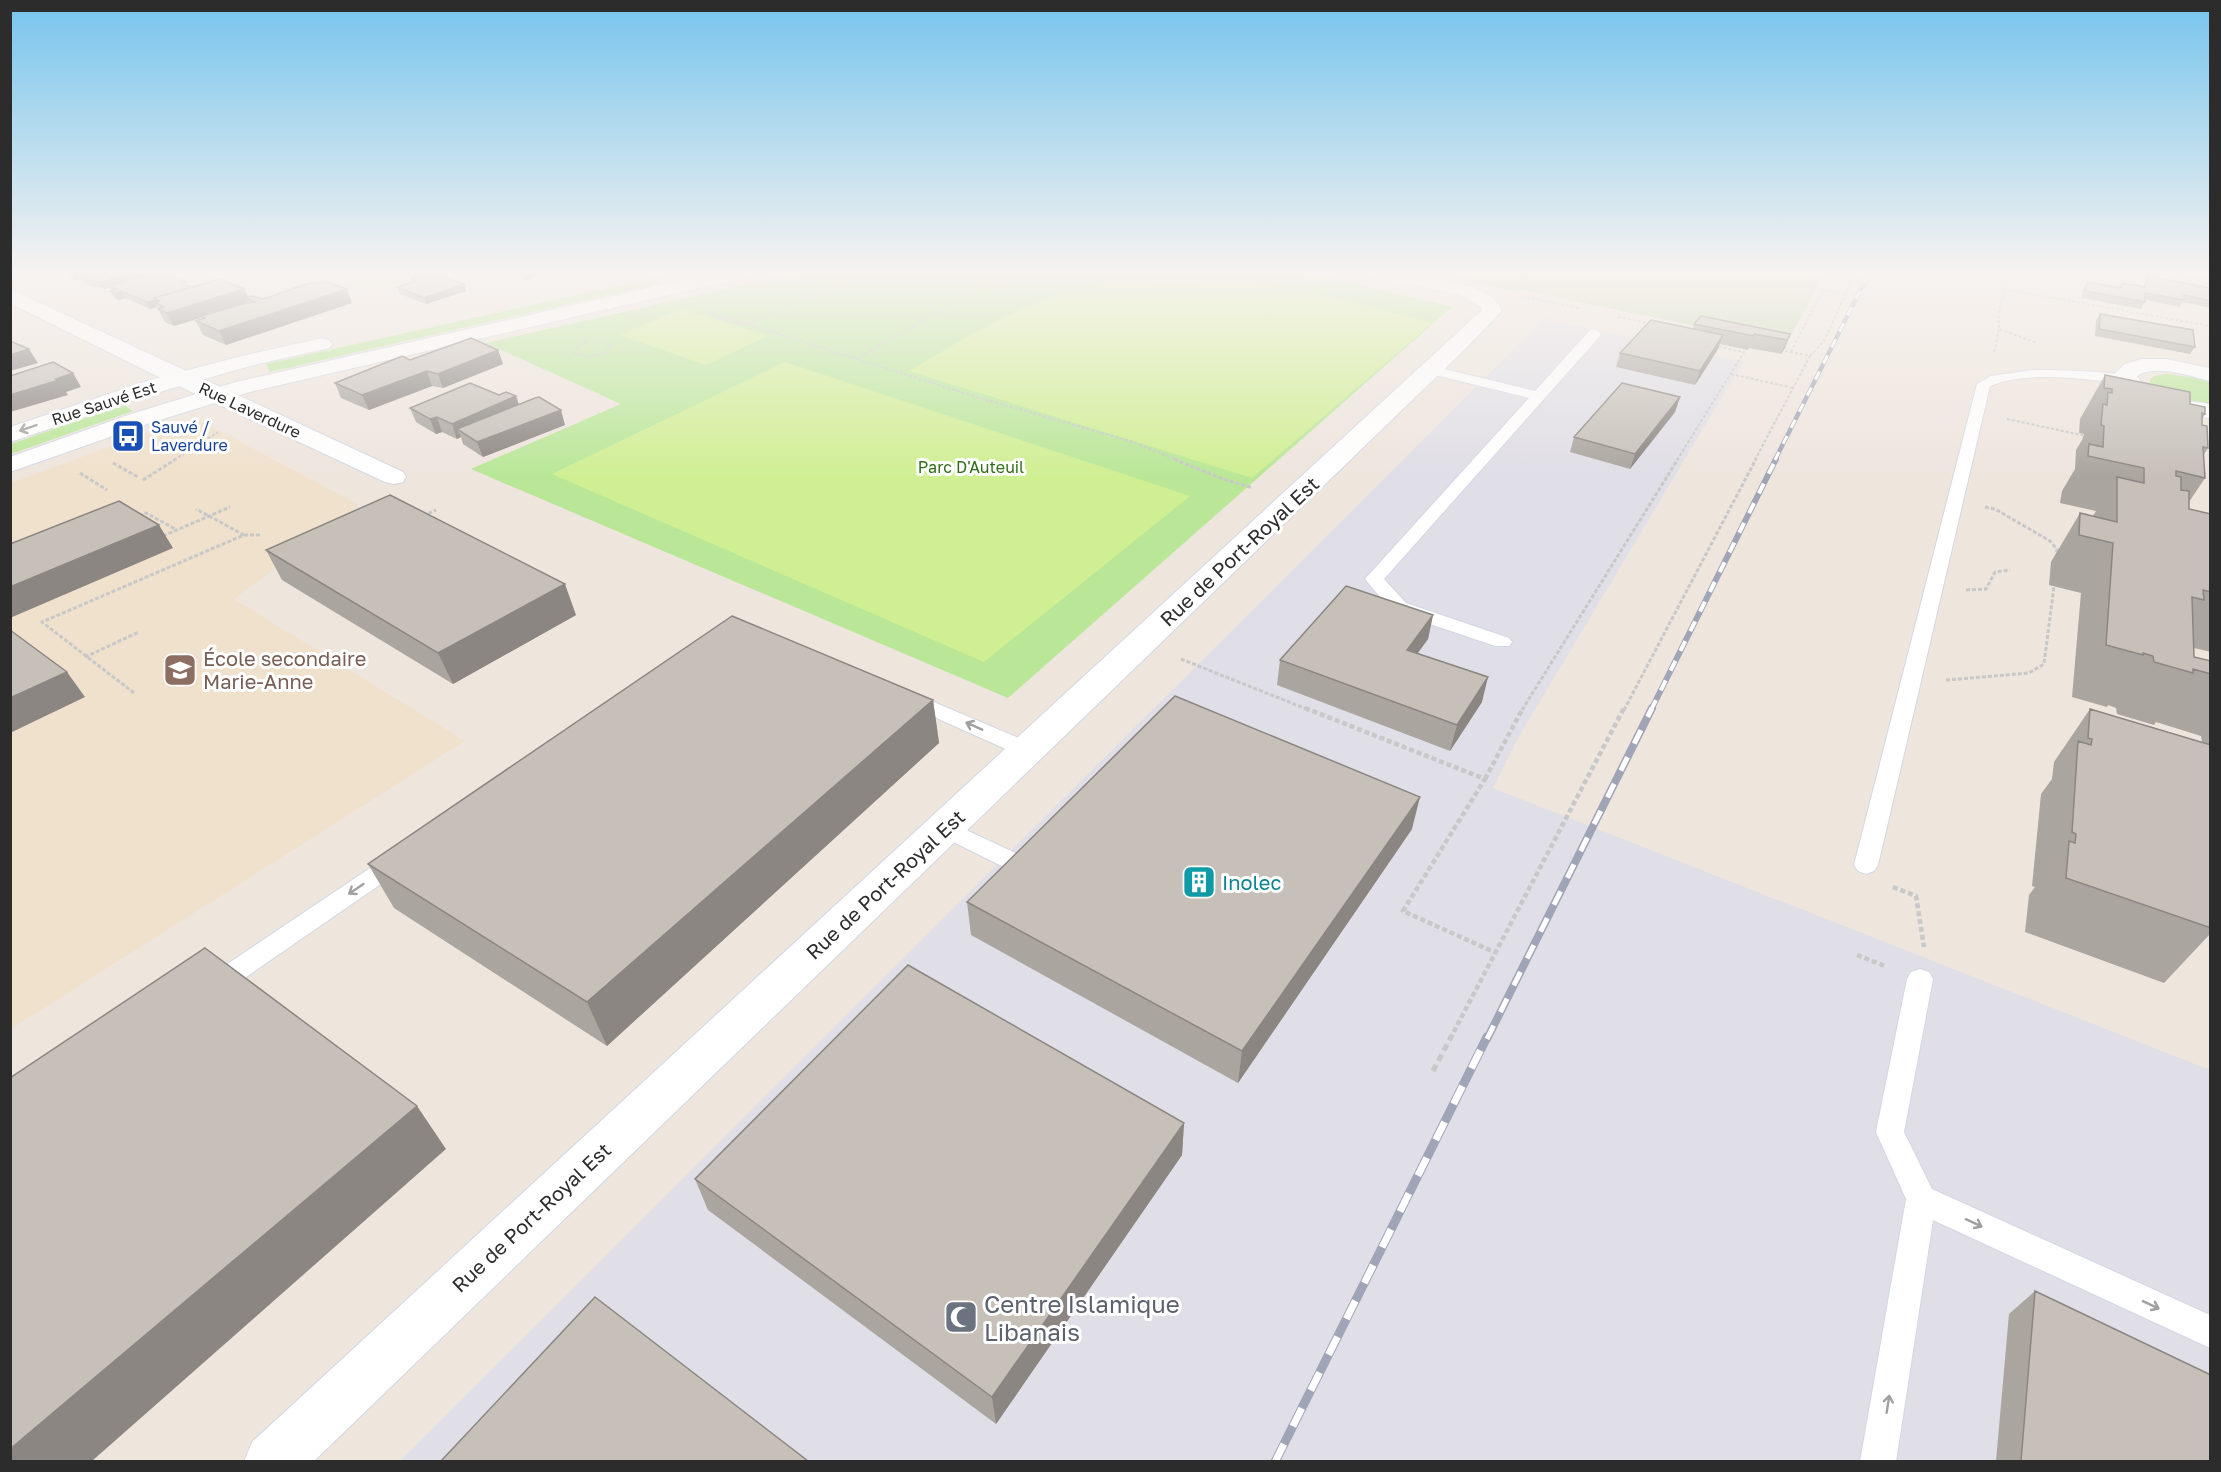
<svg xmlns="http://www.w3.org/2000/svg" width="2221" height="1472" font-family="'Golos Text',sans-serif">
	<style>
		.industrial { fill: #e0dee6 }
		.education { fill: #f0e1cc }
		.green { fill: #b9e797 }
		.cemetery { fill: #c9d9b4 }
		.pitch { fill: #d0ef93 }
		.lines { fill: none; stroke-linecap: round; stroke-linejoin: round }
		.lane-casing { stroke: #d2d7e5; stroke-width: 2 }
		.street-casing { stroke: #d2d7e5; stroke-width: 2 }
		.secondary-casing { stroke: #d2d7e5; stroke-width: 2 }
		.path-far3 { stroke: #c8c8c8; stroke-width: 2; stroke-dasharray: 3 2; stroke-linecap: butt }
		.path-far2 { stroke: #c8c8c8; stroke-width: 3; stroke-dasharray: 4 2; stroke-linecap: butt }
		.path-far1 { stroke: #c8c8c8; stroke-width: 4.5; stroke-dasharray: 5 3; stroke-linecap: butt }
		.path { stroke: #c8c8c8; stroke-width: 5; stroke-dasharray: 7 4.5; stroke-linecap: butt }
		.lane { fill: #fff; fill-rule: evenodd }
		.street { fill: #fff; fill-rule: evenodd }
		.secondary { fill: #fff; fill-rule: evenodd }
		.rail-far3-casing { stroke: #9fa5b7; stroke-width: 4.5 }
		.rail-far2-casing { stroke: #9fa5b7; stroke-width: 6 }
		.rail-far1-casing { stroke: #9fa5b7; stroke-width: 8 }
		.rail-casing { stroke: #9fa5b7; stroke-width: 9 }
		.rail-far3 { stroke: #fff; stroke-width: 3; stroke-dasharray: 9; stroke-linecap: butt }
		.rail-far2 { stroke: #fff; stroke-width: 4; stroke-dasharray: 11; stroke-linecap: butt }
		.rail-far1 { stroke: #fff; stroke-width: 5; stroke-dasharray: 15; stroke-linecap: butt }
		.rail { stroke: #fff; stroke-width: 7; stroke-dasharray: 20; stroke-linecap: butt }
		.wall { fill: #aaa59f }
		.shaded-wall { fill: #8b8682 }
		.building { fill: #c6c0b9; stroke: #8b8682; stroke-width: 1.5 }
		.oneway { stroke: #a0a0a0 }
		.labels { text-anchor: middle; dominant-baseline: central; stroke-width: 6; stroke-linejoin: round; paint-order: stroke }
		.far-street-label { font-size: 16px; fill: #2c2c2c; stroke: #fff }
		.far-transit-label { font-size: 16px; fill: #164399; stroke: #fff; text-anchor: start }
		.far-park-label { font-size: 16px; fill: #306d17; stroke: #fff }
		.street-label { font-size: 20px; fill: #2c2c2c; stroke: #fff }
		.education-label { font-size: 20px; fill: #785e54; stroke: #fff; text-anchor: start }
		.culture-label { font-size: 20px; fill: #0d838f; stroke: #fff; text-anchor: start }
		.near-worship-label { font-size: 24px; fill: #5b616d; stroke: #fff; text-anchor: start }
	</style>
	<rect width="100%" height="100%" fill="#eee5dd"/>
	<path class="industrial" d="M1544 319 1743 362 1518 738 1493 788 2210 1070V1461L399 1462Z"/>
	<path class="education" d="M311 271H438L372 293Z
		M199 420 359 505 234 599 465 741 11 1029V483L174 423Z"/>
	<path class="green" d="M806 271H1300L1452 307 1008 698 471 469 621 404 486 343Z
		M658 277 665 282 270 372 266 364Z
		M2167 374 2210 380V405L2170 396 2151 384 2150 380 2154 376Z
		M123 405 133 411 11 454V444Z"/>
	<path class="cemetery" d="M1426 271H1826L1786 345 1522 290 1517 292Z"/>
	<path class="pitch" d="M1189 279 1276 286 1364 305 1432 323 1252 478 909 371C966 337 1022 302 1088 287 1121 280 1155 280 1189 279Z
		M682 309 768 336 706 365 619 335Z
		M785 362 1190 496 984 662 552 474Z"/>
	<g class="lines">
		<g class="lane-casing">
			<path id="lane" d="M1595 329 1601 333 1600 336 1384 579 1406 603 1509 638 1512 642 1509 646H1495L1392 611 1365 579 1529 398 1427 373 1425 370 1427 367 1432 366 1535 391 1590 330Z
				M2032 370C2050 370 2124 370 2134 380L2127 384C2087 379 2028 370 1990 386L1878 865 1874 871 1866 874 1858 871 1854 865 1977 384 1991 376Z
				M910 692 1035 745 1038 750 1035 755 1027 757 1019 755 903 703 900 698 903 693Z
				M945 820 1030 860 1034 866 1030 872 1022 875 1014 872 937 834 934 828 937 822Z
				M399 851 407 854 411 860 407 866 223 993 214 997 205 993 201 986 205 979 391 854Z
				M1920 969 1929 972 1933 979 1904 1132 1932 1189 2210 1315V1348L1933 1220 1896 1462H1860L1906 1199 1876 1132 1907 979 1911 972Z"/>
		</g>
		<g class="street-casing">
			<path id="street" d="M671 271H692L705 282 703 286C691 289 678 281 671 271Z
				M1366 271C1396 271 1492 278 1502 311L1463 351 313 1462H244L252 1442 1482 310 1481 307 1460 295 1368 275Z
				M10 289 403 472 406 477 403 482 394 484 385 482 157 376 10 303Z
				M2142 359H2166L2210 368V381C2190 376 2155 364 2137 376 2150 398 2187 401 2210 404V418C2176 415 2131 408 2114 374L2125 364Z"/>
		</g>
		<g class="secondary-casing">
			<path id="secondary" d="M722 271H755L753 275 746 277 250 392 147 424 10 472V457L131 414 236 382Z
				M2181 271H2210V279L2183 275Z
				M322 338 329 340 332 344 329 348 250 366 166 390 10 442V427L150 380 246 355Z"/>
		</g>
		<path class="path-far3" d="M2008 271 1998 317 1999 329 2037 343
			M2137 271 2157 274
			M984 286 1044 271
			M2003 289 2210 326
			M1823 290 1822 287 1830 272 1853 276
			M1522 296 1579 308
			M709 312 980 398 1130 441 1178 460
			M707 314 738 324H747L868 271
			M1618 317 1652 324
			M587 342 578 346 575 353 589 357 607 352 611 345 594 339
			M1791 352 1823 290 1845 294
			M1994 352 1999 329
			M1810 356 1824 341 1856 271
			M856 359 984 286 952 271
			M1731 374 1793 388
			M2007 419 2086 436
			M174 460 218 432
			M1677 460 1744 352 1715 346
			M1755 460 1810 356 1780 350"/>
		<path class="path-far2" d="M1174 459 1223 479 1253 488
			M113 463 138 477
			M80 473 107 490
			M143 480 176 459
			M1985 507 1995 509 2050 541 2057 549 2056 556
			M139 516 146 513 177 530
			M423 516 436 510
			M244 535H261
			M163 536 230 507
			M1966 590 1986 589 1995 572 2010 570
			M85 657 139 632
			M1181 659 1309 710
			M1946 680 2029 673 2044 664 2054 586
			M134 693 42 622 244 535 196 509
			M1522 710 1678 459
			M1624 710 1756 459"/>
		<path class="path-far1" d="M1305 708 1485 779 1403 911 1494 952
			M1485 779 1523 708
			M1893 887 1916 896 1924 947
			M1857 955 1885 966
			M1450 1039 1624 708"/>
		<path class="path" d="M1433 1071 1451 1037"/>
		<use href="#lane" class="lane"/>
		<use href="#street" class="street"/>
		<use href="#secondary" class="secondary"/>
		<g class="rail-far3-casing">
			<path id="rail-far3" d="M1775 460 1870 271"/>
		</g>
		<g class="rail-far2-casing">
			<path id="rail-far2" d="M1651 710 1776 459"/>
		</g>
		<g class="rail-far1-casing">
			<path id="rail-far1" d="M1487 1039 1652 708"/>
		</g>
		<g class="rail-casing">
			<path id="rail" d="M1275 1462 1487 1037"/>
		</g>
		<use href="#rail-far3" class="rail-far3"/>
		<use href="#rail-far2" class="rail-far2"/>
		<use href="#rail-far1" class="rail-far1"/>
		<use href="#rail" class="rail"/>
	</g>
	<path class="wall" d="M66 271H154L155 273 191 287 244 289 248 297 264 299 352 303 226 345 203 335 196 321 203 318V317L174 326 165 322 157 307 150 309 125 298 118 300 114 298 110 291 112 290 110 287 105 289 86 285 83 280 80 279 75 280 70 278Z
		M499 271H552L526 280Z
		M2148 276 2211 288V308L2182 302 2180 307 2145 300 2141 309 2082 298 2083 289 2087 282 2119 288 2122 283 2143 287Z
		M411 279 464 284 466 291 426 304 400 294 397 287 412 282Z
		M2100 314 2195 347 2190 354 2095 336 2096 320Z
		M1694 324 1790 334 1785 348 1781 354 1749 348 1748 350 1720 344 1718 349 1695 385 1616 367 1620 353 1693 329Z
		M498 350 503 364 443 388 432 386 369 410 341 398 335 383 410 360Z
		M2105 375 2190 404 2205 414 2202 420V425L2208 448 2203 456 2205 478 2189 502V509L2211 514V652L2194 648V657L2211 661V933L2164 983 2025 932 2029 895 2035 887 2032 886 2041 794 2052 779 2054 762 2090 709 2202 742 2201 736 2156 722 2154 725 2117 714 2116 708 2108 705 2107 707 2072 697 2081 593 2049 585 2051 562 2080 513 2093 516 2096 511 2060 503 2062 491 2075 469 2076 450 2082 440 2084 434 2079 433 2080 419Z
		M1680 397 1675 412 1630 469 1570 452 1574 437Z
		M519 404 565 425 483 457 463 444 461 437 457 439 442 432 436 434 416 422 410 408Z
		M266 550 576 615 453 684 282 580Z
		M1433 615 1428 639 1418 653 1482 702 1450 751 1277 685 1280 660Z
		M933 700 939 743 607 1046 394 908 368 864Z
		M1412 829 1238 1083 971 935 967 902Z
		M1184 1123 1182 1155 996 1424 708 1210 695 1179Z
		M2035 1291 2211 1461H1996L2009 1314Z"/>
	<path class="shaded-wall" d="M140 271H154L156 274 105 289 101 282Z
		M531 271H552L526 280 524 273Z
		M1013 271H1027L1014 274Z
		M76 272 80 279 75 280 71 274Z
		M464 284 466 291 426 304 424 298Z
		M244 289 249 299 246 298 248 303 191 321 174 326 167 313Z
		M347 289 352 303 226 345 219 331Z
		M121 291 125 298 118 300 115 293Z
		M155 300 157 303 154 302 157 307 150 309 147 302Z
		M1790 334 1785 348 1781 354 1787 340Z
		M1723 335 1718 349 1695 385 1700 371Z
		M29 349 38 363 10 371V355Z
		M498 350 503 364 443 388 438 374Z
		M427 371 432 386 369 410 362 395Z
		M73 373 81 387 66 392 68 395 10 412V395Z
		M516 396 521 410 457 429 461 437 457 439 452 424Z
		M1680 397 1675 412 1630 469 1635 454Z
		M561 410 565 425 483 457 477 442Z
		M437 417 442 432 436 434 430 419Z
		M159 525 173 548 10 618V587Z
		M565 584 576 615 453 684 438 653Z
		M1433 615 1428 639 1402 674 1407 650Z
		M67 672 85 697 10 733V698Z
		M1488 677 1482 702 1450 751 1457 725Z
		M933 700 939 743 607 1046 587 1002Z
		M1420 797 1412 829 1238 1083 1242 1051Z
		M417 1106 446 1149 92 1461H10V1449Z
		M1184 1123 1182 1155 996 1424 992 1397Z"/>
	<path class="building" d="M66 271H140L101 282 82 279 88 277 76 272 71 274Z
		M163 271 187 282 181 283 191 287 154 298 155 300 147 302 121 291 115 293 110 291 116 289 110 286Z
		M517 271H531L524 273Z
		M425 273 433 274 464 284 424 298 397 287 416 281 411 279Z
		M2148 276 2211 288V301L2184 295V300L2145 293V302L2085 291 2087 282 2121 288 2122 283 2145 287Z
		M220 279 244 289 167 313 158 309 164 307 154 302 159 301 154 298Z
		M323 281 347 289 219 331 196 321 205 318 202 316 245 303 256 302 246 298 251 296 264 299 303 285Z
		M2100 314 2193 330 2195 347 2099 329Z
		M1701 316 1790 334 1787 340 1754 334 1753 336 1694 324Z
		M1651 320 1723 335 1700 371 1620 353Z
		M471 338 498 350 438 374 427 371 362 395 335 383 402 356 410 360Z
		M10 341 29 349 10 355Z
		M53 362 73 373 56 379 59 380 10 395V376Z
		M2105 375 2190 392V404L2205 407V414L2202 413V425L2207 426 2208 448 2203 447 2205 478 2176 471V476L2181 477V490L2189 491V509L2211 514V592L2203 590 2204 600 2192 597 2194 657 2211 661V674L2193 669V673L2154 662 2153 656 2143 653V655L2106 645 2113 543 2079 535 2080 513 2117 522V477L2144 483V468L2088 456 2089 444 2103 447 2104 426 2101 425 2103 404 2107 405 2108 392 2112 393V389L2104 388Z
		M470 383 499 395 506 392 516 396 452 424 437 417 430 419 410 408Z
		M1622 383 1680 397 1635 454 1574 437Z
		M539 397 561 410 477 442 457 429 535 398Z
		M390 495 565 584 438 653 266 550Z
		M119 501 159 525 10 587V544Z
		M1346 586 1433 615 1407 650 1488 677 1457 725 1280 660Z
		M732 616 933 700 587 1002 368 864Z
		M10 630 67 672 10 698Z
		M1175 696 1420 797 1242 1051 967 902Z
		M2090 709 2211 745V928L2066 878 2069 841 2075 843 2076 834 2072 832 2078 741 2091 745 2092 739 2088 738Z
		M205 948 417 1106 10 1449V1078Z
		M908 965 1184 1123 992 1397 695 1179Z
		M2035 1291 2211 1375V1461H2021Z
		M595 1297 808 1461H441Z"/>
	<defs><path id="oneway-shaft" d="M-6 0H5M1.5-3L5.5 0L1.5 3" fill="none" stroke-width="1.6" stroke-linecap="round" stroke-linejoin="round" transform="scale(1.5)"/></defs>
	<g class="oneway">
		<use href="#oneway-shaft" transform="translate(28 428) rotate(161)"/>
		<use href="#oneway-shaft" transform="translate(974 726) rotate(-156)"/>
		<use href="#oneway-shaft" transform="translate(356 889) rotate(146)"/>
		<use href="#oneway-shaft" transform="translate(1974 1223) rotate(25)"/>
		<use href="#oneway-shaft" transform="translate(2151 1305) rotate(25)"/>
		<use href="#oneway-shaft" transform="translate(1888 1404) rotate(-81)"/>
	</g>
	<linearGradient id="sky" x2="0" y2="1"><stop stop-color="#76c4ed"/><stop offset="0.57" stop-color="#f7f3f0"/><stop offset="1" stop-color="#f7f3f0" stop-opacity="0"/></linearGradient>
	<rect width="2221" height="477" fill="url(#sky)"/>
	<defs>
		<g id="bus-square" transform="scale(1.725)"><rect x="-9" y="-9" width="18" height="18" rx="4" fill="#1a4fb4" stroke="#fff"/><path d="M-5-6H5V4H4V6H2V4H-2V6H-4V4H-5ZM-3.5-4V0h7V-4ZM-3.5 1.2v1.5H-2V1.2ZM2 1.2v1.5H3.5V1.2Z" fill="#fff"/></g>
		<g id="school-square" transform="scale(1.725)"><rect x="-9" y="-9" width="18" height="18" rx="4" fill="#8d6e63" stroke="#fff"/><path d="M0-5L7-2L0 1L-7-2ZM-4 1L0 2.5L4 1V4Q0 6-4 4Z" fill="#fff"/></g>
		<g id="building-square" transform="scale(1.725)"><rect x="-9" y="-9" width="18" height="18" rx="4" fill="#0f9aa8" stroke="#fff"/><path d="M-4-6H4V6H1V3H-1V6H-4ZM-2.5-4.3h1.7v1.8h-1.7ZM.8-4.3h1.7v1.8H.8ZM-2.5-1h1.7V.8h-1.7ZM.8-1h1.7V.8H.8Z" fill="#fff"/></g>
		<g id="mosque-square" transform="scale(1.725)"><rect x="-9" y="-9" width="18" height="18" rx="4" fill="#6b7280" stroke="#fff"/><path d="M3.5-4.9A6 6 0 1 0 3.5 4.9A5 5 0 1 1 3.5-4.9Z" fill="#fff"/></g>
	</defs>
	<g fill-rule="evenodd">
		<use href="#bus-square" x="128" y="436"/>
		<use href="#school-square" x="180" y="670"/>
		<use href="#building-square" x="1199" y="882"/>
		<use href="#mosque-square" x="961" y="1317"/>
	</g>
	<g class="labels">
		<g class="far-street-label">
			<text transform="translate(104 403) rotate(-18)">Rue Sauvé Est</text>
			<text transform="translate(250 410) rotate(25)">Rue Laverdure</text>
		</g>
		<g class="far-transit-label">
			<text x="151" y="427">Sauvé /<tspan x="151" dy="18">Laverdure</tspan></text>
		</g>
		<g class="far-park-label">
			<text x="971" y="467">Parc D'Auteuil</text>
		</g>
		<g class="street-label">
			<text transform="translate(1239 551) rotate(-43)">Rue de Port-Royal Est</text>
			<text transform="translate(885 884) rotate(-43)">Rue de Port-Royal Est</text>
			<text transform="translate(531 1217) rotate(-43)">Rue de Port-Royal Est</text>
		</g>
		<g class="education-label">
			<text x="203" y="658">École secondaire<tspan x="203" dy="23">Marie-Anne</tspan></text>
		</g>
		<g class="culture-label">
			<text x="1222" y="882">Inolec</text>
		</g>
		<g class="near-worship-label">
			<text x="984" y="1303">Centre Islamique<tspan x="984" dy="28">Libanais</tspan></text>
		</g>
	</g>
	<rect width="2221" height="1472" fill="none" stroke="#2c2c2c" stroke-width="24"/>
</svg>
